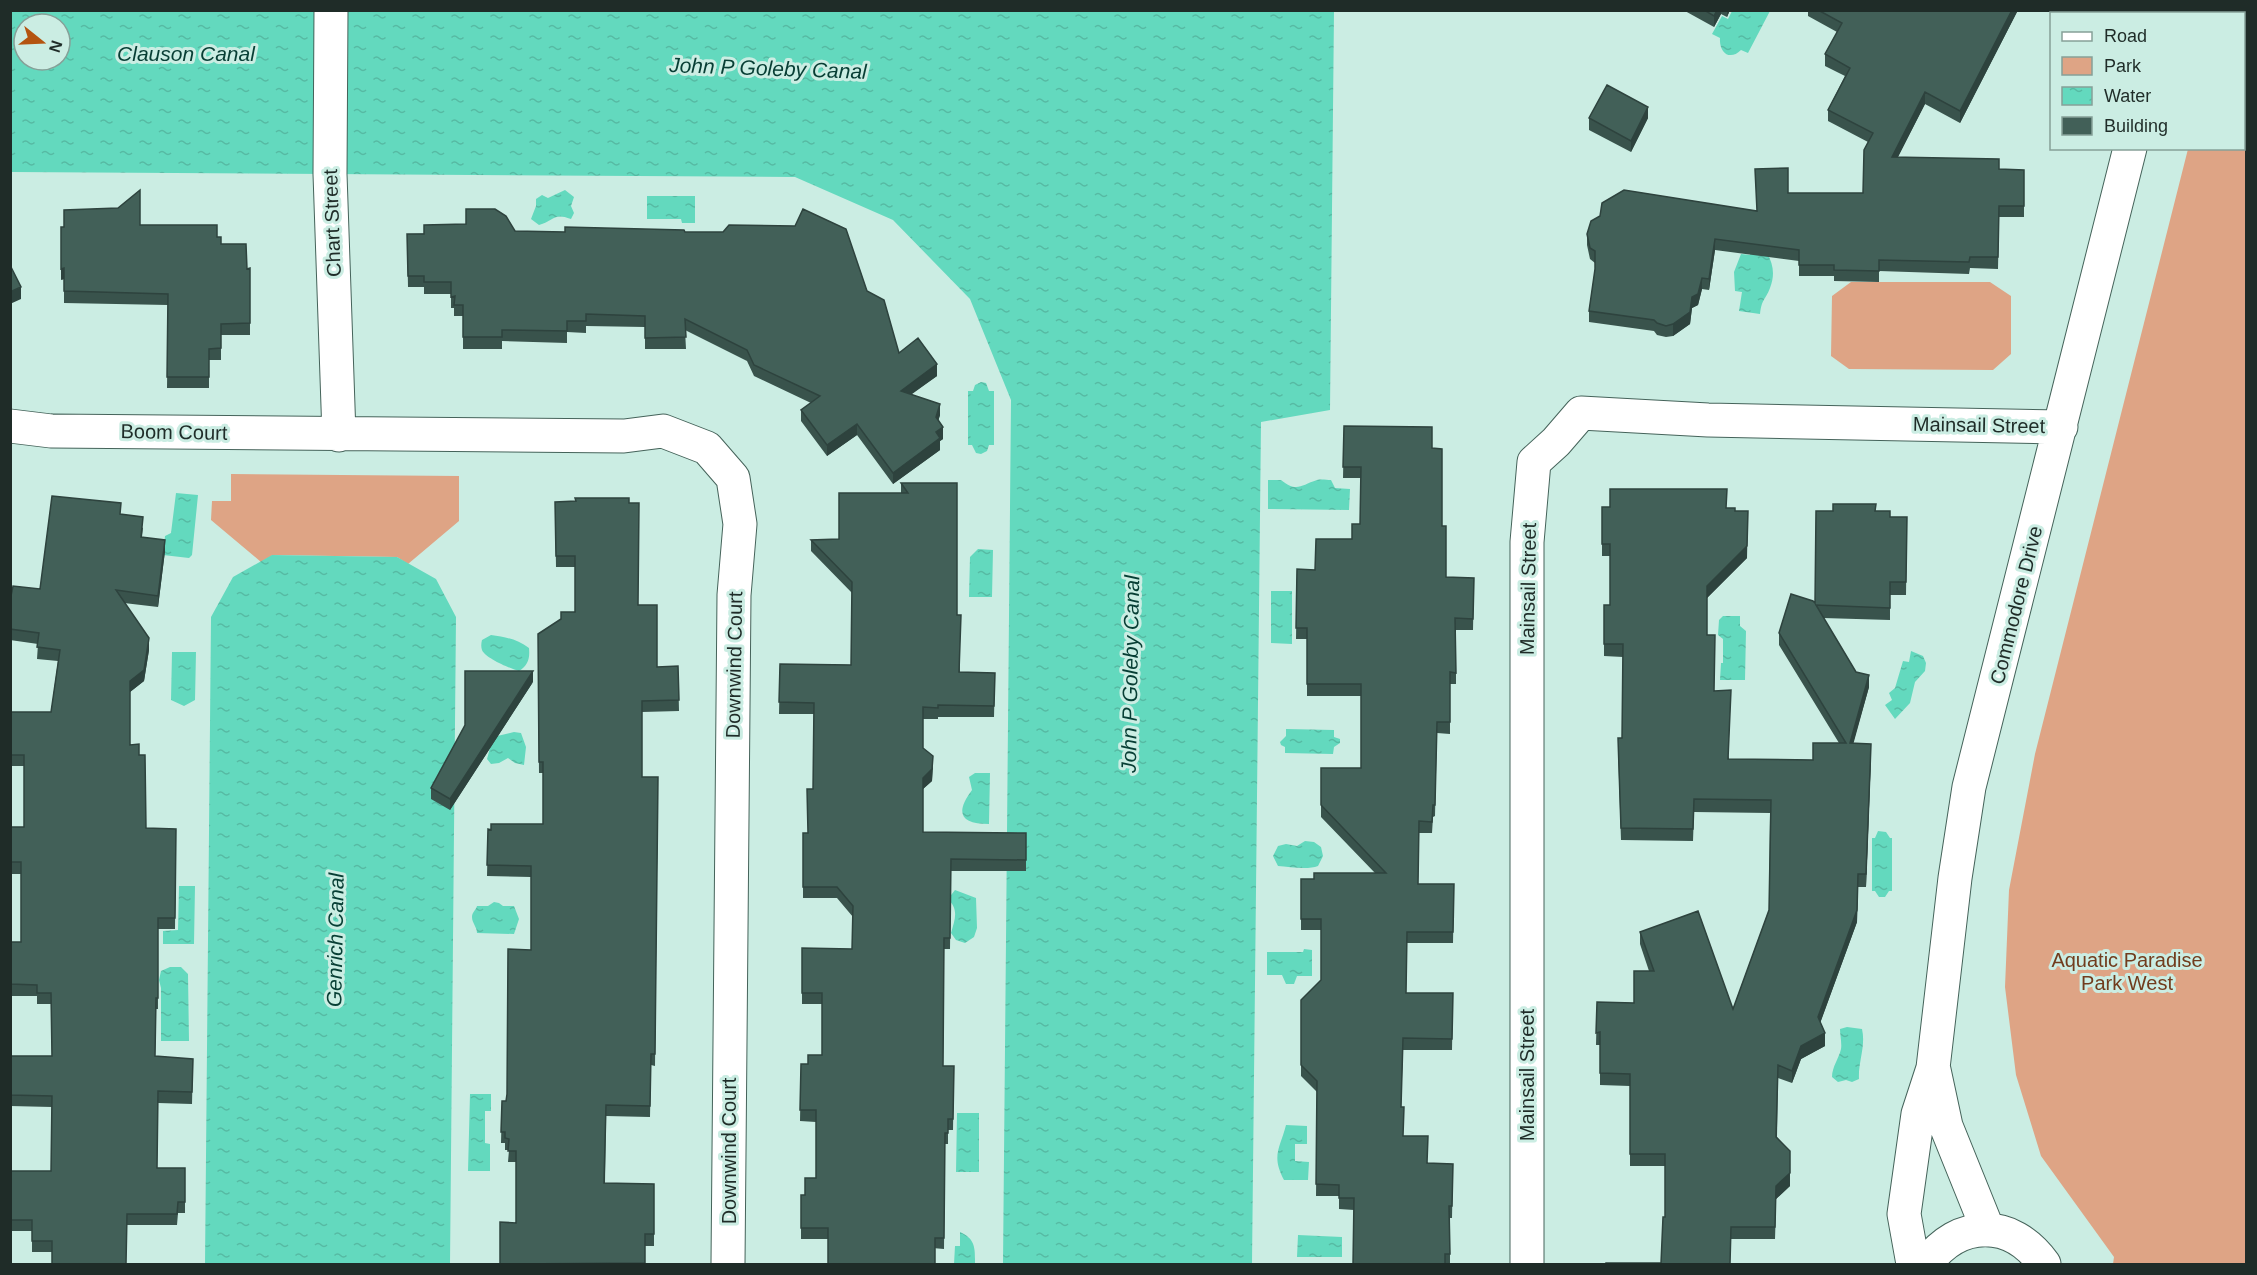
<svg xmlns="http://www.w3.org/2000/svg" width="2257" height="1275" font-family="Helvetica,sans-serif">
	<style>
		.park { fill: #dea485 }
		.water { fill: url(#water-ripples); fill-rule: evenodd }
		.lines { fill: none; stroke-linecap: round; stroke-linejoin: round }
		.street-casing { stroke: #45635a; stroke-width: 35 }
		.street { stroke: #fff; stroke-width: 33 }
		.wall { fill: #39534c }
		.shaded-wall { fill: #2e433e }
		.building { fill: #426058; stroke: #2e433e; stroke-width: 1.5 }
		.labels { text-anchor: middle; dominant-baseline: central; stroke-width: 6; stroke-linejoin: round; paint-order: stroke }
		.street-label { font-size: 20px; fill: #1f2c28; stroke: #cbede3 }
		.park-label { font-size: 20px; fill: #713c1d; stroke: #cbede3 }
		.water-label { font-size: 21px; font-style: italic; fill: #073e34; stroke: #cbede3 }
	</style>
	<defs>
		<pattern id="water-ripples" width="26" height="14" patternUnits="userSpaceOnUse" patternTransform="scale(1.5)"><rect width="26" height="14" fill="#63d9be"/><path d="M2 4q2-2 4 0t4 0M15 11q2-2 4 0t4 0" fill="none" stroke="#56baa3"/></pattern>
	</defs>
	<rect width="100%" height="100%" fill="#cbede3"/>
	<path class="park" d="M2223 11H2246V1264H2113L2114 1257 2041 1156 2016 1075 2005 987 2009 890 2035 754 2188 149 2244 148V14L2222 13Z
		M1851 282H1990L2011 296V354L1993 370 1849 369 1831 356 1832 296Z
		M231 474 459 476V521L408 564 397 557 273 555 261 562 211 520 212 501H231Z"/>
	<path class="water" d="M10 11H1334L1330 410 1261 422 1252 1264H1003L1011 400 970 299 893 220 795 177 11 172ZM24 24H60V60H24Z
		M1732 11H1770L1748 53 1741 50C1730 61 1719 53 1720 38L1712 34 1722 16 1728 19Z
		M565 190 574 197 571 206 574 213 571 219C553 212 554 221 539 225L531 219 536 206V199L542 195 548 198Z
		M647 196H695V223H682L681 219H647Z
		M1753 233C1766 251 1779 265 1770 288 1765 301 1762 298 1760 314L1739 311 1742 292 1735 291 1734 272 1741 254 1750 255Z
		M981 382 986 383 989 391H994V445H989L987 451 981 454 976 453 972 445H968V391H973L975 385Z
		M1268 480H1281C1297 493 1301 485 1317 480 1321 479 1327 480 1331 480L1335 488 1350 489 1349 510 1268 509Z
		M176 493 198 495 192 555 189 558 163 555 165 536 171 533Z
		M978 549 993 550 992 597H969L970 557Z
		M272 555 397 557 436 579 456 617 450 1264H205L211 617 233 577Z
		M1271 591H1292V644L1271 643Z
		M1723 616H1740V626L1746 631 1745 680H1720L1721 663H1723V639L1718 635 1719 620Z
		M491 635C505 637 517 639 529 648 530 659 528 665 519 671 511 669 485 658 482 650 481 647 481 644 482 640Z
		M1911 651 1923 656 1926 663 1925 671 1915 682 1910 703 1895 719 1885 705 1892 700 1889 693 1895 688 1903 661 1909 662Z
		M172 652H196L195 700 184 706 171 700Z
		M1286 729 1334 730V737L1340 739V743L1334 747 1333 754 1285 753V747L1281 745 1280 742 1286 736Z
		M514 732 521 733 526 747 524 765 515 763 508 758 499 763 491 764 487 759 493 737Z
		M975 773H990L989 824C960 824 955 813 972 790L969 777Z
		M1878 831 1886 832 1890 838H1892V891H1889L1885 897H1879L1875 891H1872V838H1875Z
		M1305 841 1314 842 1321 847 1323 856 1318 866C1308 870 1290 867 1278 866L1273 856 1278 846 1286 844 1297 846Z
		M179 886H195L194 944H163V931L178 930Z
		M955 890 976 898 977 928 974 937 965 943 956 940 951 933C955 919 959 910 948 899Z
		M494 902 499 903 503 906H514L519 919 514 934 477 933C477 927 472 923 472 917 472 912 476 910 477 906H488Z
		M1304 949 1312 950V976H1297L1294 984H1286L1282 975H1267V952H1303Z
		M170 967H181L188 974 189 1041H161V988L159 980 161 971Z
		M1847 1027 1862 1029C1866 1046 1858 1062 1859 1079L1852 1082 1846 1080 1838 1082 1832 1077C1832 1067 1839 1058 1841 1049 1842 1044 1840 1035 1840 1029Z
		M470 1094H491V1111H485V1143L490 1144V1171H468Z
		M957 1113H979V1172H956Z
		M1286 1125 1307 1126V1144H1295V1161L1309 1162 1308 1180H1284C1271 1155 1280 1149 1286 1125Z
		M960 1232C976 1239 975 1249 975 1264H954L955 1246H960Z
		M1298 1235 1342 1237V1257H1297Z"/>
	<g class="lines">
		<g class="street-casing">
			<path id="street" d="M331 10 330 174 339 435
				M2163 14 2164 10
				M10 426 51 431 624 436 663 431 707 448 733 478 740 524 734 595 728 1264
				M1934 1070 1946 1126 1988 1230
				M1527 1264V542L1534 462 1556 442 1581 413 1708 420 2061 427
				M1913 1264 1904 1214 1918 1114 1933 1068 1955 878 1969 787 2130 148
				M1926 1264C1959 1219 2011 1218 2044 1264"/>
		</g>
		<use href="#street" class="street"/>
	</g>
	<path class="wall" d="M1685 10H1730L1727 17 1721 14 1714 27 1685 11Z
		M1808 10H2018L1960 123 1925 104 1897 158 1999 169 2024 170V217H1999L1998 269 1970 268 1969 274 1879 271V282L1834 281V276H1799V261L1715 250 1709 290 1702 289 1698 305 1692 308 1690 324 1673 336 1666 337 1657 335 1654 331 1589 322V311L1595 269V263L1590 259 1587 245V234L1756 211 1788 193H1863L1868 142 1828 121V110L1845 76 1825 66V54L1837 32 1808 16Z
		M1589 118H1648L1631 152 1589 130Z
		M140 225 217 237 221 244 247 269 250 268V335H221V360H209V388H167L168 305 64 303V279L61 280Z
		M515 231 565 232H685L867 291 899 353 937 376 911 394 940 415 938 421 943 439 940 441V450L893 484 857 435 827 456 801 421V410L811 403 754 376 747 361 685 330 686 349H645V327L586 326V333L567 332V343L502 341V349H463V316H454V308H451V294H424V287H408L407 234Z
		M1344 426 1432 448 1442 526 1446 577 1474 578 1473 630H1456V684H1450V734L1437 733 1435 816 1433 817 1432 833H1419L1418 884H1454L1453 943H1407L1406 993H1453L1452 1050H1403L1401 1107 1403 1136 1428 1163 1453 1164 1452 1218H1450V1264H1353L1354 1210 1339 1209V1196H1316L1317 1092 1301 1076V1000L1321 980V930H1301V879H1314L1375 873 1321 817V768H1361V696H1307V639H1296L1297 569 1315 570 1352 539 1360 524 1361 478H1343Z
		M901 483H957V615L960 672 995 673 994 717H938V719H923V748L933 768 932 781 923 789V832L1026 833V871H951L950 949H944L943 1066H954L953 1130H948V1144H945L944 1249 828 1239H801V1195H805L816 1178V1122L800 1121 801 1064H808L822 1055V1004H802V948L852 949 853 917 837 898H803V833H808L813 789 814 714H779L780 664 851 665 852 593 811 551V540L839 539 901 493Z
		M555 502 629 503 638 605 657 667 678 666 679 711 642 712V777H658L655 1066 651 1065 650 1117 606 1116 605 1183 654 1184V1246H645V1264H500L516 1223V1162H508L509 1150H505V1143H501L502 1101H506L531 950V877L487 876 488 829 543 824V773H539L538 634 575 612V567H556Z
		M1602 507 1727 508 1747 558 1707 598V635L1714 691 1729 759 1813 760 1839 743 1779 645V633L1815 603 1876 511 1890 517H1907L1906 595H1890V620L1823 618 1856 672 1869 687 1853 743 1871 756 1866 887H1858L1857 922 1820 1023 1825 1046 1801 1059 1792 1083 1778 1078 1777 1137 1790 1151V1186L1776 1199 1775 1239H1731L1661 1263 1665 1217V1166H1630V1086L1600 1085V1045H1596L1597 1002 1634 1003 1649 971 1640 944V932L1733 1009 1769 910 1770 813 1694 812 1693 841 1621 840 1618 750 1622 738 1623 657 1604 656V605H1610V556H1602Z
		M121 514 143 528 142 537 165 551 158 607 124 603 149 650 144 681 130 692V745L139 755 146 828 176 829 175 929H158V1009H156L155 1056 193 1059 192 1104 158 1103 157 1168H185V1213H178L177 1225H127L52 1252H32V1231H10V1171H51L52 1107 10 1106V1056H52L51 1004H37V996H10V942H21V874H10V827H24V766H10V712H51L58 661 37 659 38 644 10 640V601L40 589Z
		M533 682 450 810 431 799V788Z"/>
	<path class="shaded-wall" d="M1717 10H1721V14L1714 27V16Z
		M1727 10H1730L1727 17Z
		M2012 10H2018L1960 123V111Z
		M1925 92V104L1892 169V157Z
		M1648 107V118L1631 152V141Z
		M1715 239V250L1709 290V279Z
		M64 268V279L61 280V269Z
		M1702 278V289L1698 305 1692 308 1690 324 1673 336V324Z
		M21 287V299L10 304V292Z
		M937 364V376L901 402V391Z
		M940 404V415L936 428V417Z
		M857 424V435L827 456V445Z
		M943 427V439L940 441V450L893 484V473L936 432Z
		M1748 511 1747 558 1707 598V586Z
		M165 540V551L158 607V596Z
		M149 638V650L144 681 130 692V681Z
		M533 671V682L450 810V799Z
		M1869 675V687L1850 756V743Z
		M1871 744V756L1866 887V874Z
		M933 756 932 781 923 789V778Z
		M1858 874 1857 922 1818 1029V1017Z
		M1825 1033V1046L1801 1059 1792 1083V1071L1801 1046Z
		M1790 1173V1186L1776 1199 1775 1239 1776 1186Z"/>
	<path class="building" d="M1704 10H1717L1714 16Z
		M1818 10H2012L1960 111 1925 92 1892 157 1999 159V169L2024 170V206H1999L1998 257H1970L1969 262 1879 260V271L1834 270V265H1799V250L1715 239 1709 279 1702 278 1698 294 1692 297 1690 312 1673 324 1666 326 1657 323 1654 320 1589 311 1595 269V251L1590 248 1587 234 1591 221 1600 216 1602 203 1624 190 1757 211 1755 169 1788 168V193H1863L1864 150 1873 133 1828 110 1850 68 1825 54 1842 23Z
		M1607 85 1648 107 1631 141 1589 118Z
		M140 190V225H217V237H221V244H246L247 269 250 268V323L221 324V348L209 349V377H167L168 294 64 291V268L61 269V227H64V210L118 208Z
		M466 209H495L506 216 515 231 565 232V227L684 230 685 232H723L729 225 795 226 803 209 846 229 867 291 884 300 899 353 918 338 937 364 901 391 940 404 936 417 943 427 936 432 940 438 893 473 857 424 827 445 801 410 820 396 754 365 747 350 685 319 686 337 645 338V316L586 314V321H567V331L502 330V337H463V305H454L455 296 451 297V282H424V276H408L407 234H424V225L466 224Z
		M10 265 21 287 10 292Z
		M1344 426 1432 427V448L1442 449V526H1446V577L1474 578 1473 619 1455 618 1456 673 1450 672V722H1437L1435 805H1433L1432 822 1419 821 1418 884H1454L1453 932H1407L1406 993H1453L1452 1039 1403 1038 1401 1107H1404L1403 1136H1428L1427 1163 1453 1164 1452 1206H1449L1450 1254H1445V1264H1353L1354 1198H1339V1185L1316 1184 1317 1081 1301 1065V1000L1321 980V919H1301V879H1314V873H1386L1321 805V768H1361V684H1307V628H1296L1297 569 1315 570 1316 539H1352V524H1360L1361 467H1343Z
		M901 483H957V615H961L959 672 995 673 994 706 938 705V708L923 707V748L933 756 932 769 923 778V832L1026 833V860L951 859 950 938H944L943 1066H954L953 1119H948V1133H945L944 1238H935V1264H828V1228H801V1195H805V1178H816V1110H800L801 1064H808V1055H822V993H802V948L852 949 853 906 837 887H803V833H808L807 789H813L814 703 779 702 780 664 851 665 852 582 811 540 839 539V493H908Z
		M1610 489H1727L1726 508H1735V511H1748L1747 546 1707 586V635H1715L1714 691 1731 690 1728 759 1813 760V743H1846L1779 633 1791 594 1813 601 1815 603 1816 511H1833V504H1876L1875 511H1890V517H1907L1906 582H1890V608L1816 605 1856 672 1869 675 1850 743 1871 744 1866 874H1858L1857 910 1818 1017 1825 1033 1801 1046 1792 1071 1778 1065 1776 1137 1790 1151V1173L1776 1186 1775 1227H1731L1730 1264H1606V1263H1661L1663 1217H1665V1154H1630V1074L1600 1073V1032L1596 1033 1597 1002 1634 1003V971H1654L1640 932 1698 911 1733 1009 1769 910 1771 800 1694 799 1693 829 1621 828 1618 738H1622L1623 644H1604V605H1610V544H1602V507H1610Z
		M52 496 121 503 120 514 143 517 141 537 165 540 158 596 116 590 149 638 144 670 130 681V745L139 744V755H145L146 828 176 829 175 918H158V998H156L155 1056 193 1059 192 1092 158 1091 157 1168H185V1202H178L177 1214H127L126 1264H52V1241H32V1220H10V1171H51L52 1096 10 1095V1056H52L51 993H37V985L10 984V942H21V862H10V827H24V755H10V712H51L60 650 37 647 39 633 10 629V601L13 586 40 589Z
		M575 498H629V503H639L638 605H657V667L678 666 679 700 642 701V777H658L655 1054H651L650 1106 606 1105 604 1183 654 1184V1234H645V1263L500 1264V1222L516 1223V1151H508L509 1139 505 1138V1132H501L502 1101H506L507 1094 508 949 531 950V866L487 865 488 829 491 830V824H543V762H539L538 634 561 619V612H575V556H556L555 502 576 501Z
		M465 671H533L450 799 431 788 465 725Z"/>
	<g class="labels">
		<g class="street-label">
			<text transform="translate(332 223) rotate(-92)">Chart Street</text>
			<text transform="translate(1979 425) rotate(1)">Mainsail Street</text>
			<text transform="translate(174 432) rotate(1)">Boom Court</text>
			<text transform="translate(1528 589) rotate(-89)">Mainsail Street</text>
			<text transform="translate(2016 605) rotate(-76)">Commodore Drive</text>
			<text transform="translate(734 665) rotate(-89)">Downwind Court</text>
			<text transform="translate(1527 1075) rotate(-90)">Mainsail Street</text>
			<text transform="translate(729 1151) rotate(-90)">Downwind Court</text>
		</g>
		<g class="park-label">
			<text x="2127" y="960">Aquatic Paradise<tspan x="2127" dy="23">Park West</tspan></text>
		</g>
		<g class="water-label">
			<text x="186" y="53">Clauson Canal</text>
			<text transform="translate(768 68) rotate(2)">John P Goleby Canal</text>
			<text transform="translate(1130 674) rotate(-89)">John P Goleby Canal</text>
			<text transform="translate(335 940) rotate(-89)">Genrich Canal</text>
		</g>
	</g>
	<rect width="2257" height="1275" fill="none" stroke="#1f2c28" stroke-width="24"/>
	<rect x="2050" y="12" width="195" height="138" fill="#cbede3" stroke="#86a098" stroke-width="1.5"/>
	<rect x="2062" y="32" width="30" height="9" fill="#ffffff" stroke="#86a098" stroke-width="1.5"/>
	<text x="2104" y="42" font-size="18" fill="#1f2c28">Road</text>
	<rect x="2062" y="57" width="30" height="18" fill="#dea485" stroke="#86a098" stroke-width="1.5"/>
	<text x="2104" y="72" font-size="18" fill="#1f2c28">Park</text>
	<rect x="2062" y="87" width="30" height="18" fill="url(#water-ripples)" stroke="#86a098" stroke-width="1.5"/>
	<text x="2104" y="102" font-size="18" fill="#1f2c28">Water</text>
	<rect x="2062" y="117" width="30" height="18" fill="#426058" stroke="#86a098" stroke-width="1.5"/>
	<text x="2104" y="132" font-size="18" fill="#1f2c28">Building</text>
	<g transform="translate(42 42) rotate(108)"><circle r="28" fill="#cbede3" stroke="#86a098" stroke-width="1.5"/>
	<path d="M0-4.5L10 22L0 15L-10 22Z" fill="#b45410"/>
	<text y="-9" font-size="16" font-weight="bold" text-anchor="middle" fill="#1f2c28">N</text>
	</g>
</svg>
